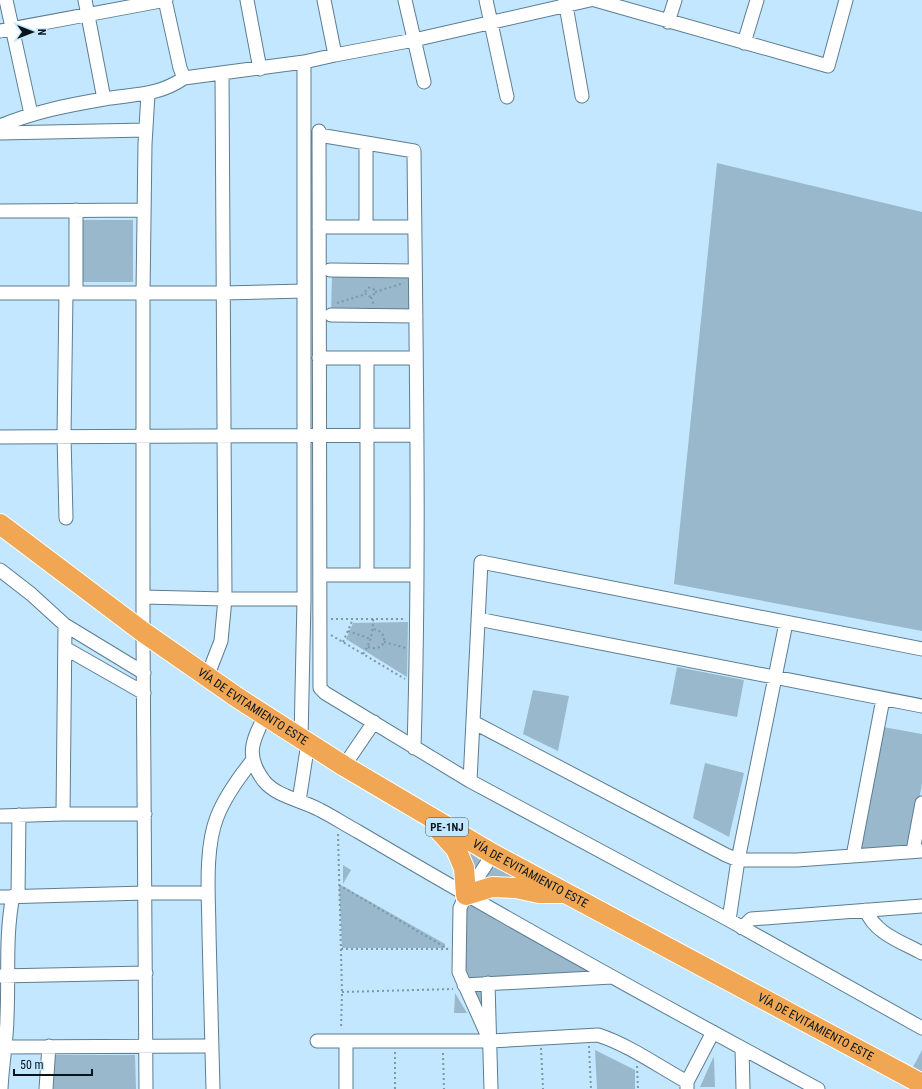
<svg xmlns="http://www.w3.org/2000/svg" width="922" height="1089" font-family="'Roboto Condensed',sans-serif">
	<style>
		.green { fill: #99b8cc }
		.lines { fill: none; stroke-linecap: round; stroke-linejoin: round }
		.minor-casing { stroke: #5c7d92; stroke-width: 15 }
		.highway-casing { stroke: #fff; stroke-width: 22 }
		.path { stroke: #7b97a8; stroke-width: 2; stroke-dasharray: 2 3; stroke-linecap: butt }
		.minor { stroke: #fff; stroke-width: 13 }
		.highway { stroke: #f0a652; stroke-width: 20 }
		.labels { text-anchor: middle; dominant-baseline: central; stroke-width: 4; stroke-linejoin: round; paint-order: stroke }
		.shield { fill: #c3e7fe; stroke: #3f5360; stroke-width: 1 }
		.shield-label { font-size: 11px; font-weight: bold; fill: #07141c }
		.street-label { font-size: 12px; fill: #07141c; stroke: #c3e7fe }
	</style>
	<rect width="100%" height="100%" fill="#c3e7fe"/>
	<path class="green" d="M717 163 922 212V631L674 584Z
		M83 220H133V282H83Z
		M332 274H409V312H331Z
		M408 622 407 677 346 639 353 623Z
		M677 667 744 680 737 717 670 704Z
		M533 690 569 696 558 751 523 734Z
		M883 727 922 734V784L910 847 861 851 858 846Z
		M705 763 744 773 729 837 693 818Z
		M463 847 481 861 472 879Z
		M343 865 351 870 343 884Z
		M495 867 523 882 482 884 490 869Z
		M339 884 445 944V948H342Z
		M471 906H478L589 971 584 973 468 978 466 975V908Z
		M472 989 484 991 485 1009 482 1011Z
		M455 993 467 1013H454Z
		M595 1050 635 1070V1089H597Z
		M922 1050V1074L912 1069Z
		M55 1055H135L136 1089H53Z
		M713 1058H714L715 1087H700Z"/>
	<g class="lines">
		<g class="minor-casing">
			<path id="minor" d="M6 0 31 114
				M85 0 104 99
				M165 0 180 68 184 78
				M247 0 260 69
				M324 0 335 55
				M405 0 424 82
				M486 0 507 97
				M565 0 582 96
				M595 0 828 66 846 0
				M668 22 675 0
				M0 31 166 0
				M744 43 757 0
				M0 126C33 112 69 105 104 99 134 94 158 96 184 78L304 62 335 55 414 40 590 0
				M319 131 320 688 325 693 470 781 729 920 922 1028
				M0 133 146 130
				M319 135 414 151C416 350 420 549 414 748
				M76 210V293
				M0 211 144 210
				M319 227H415
				M366 227V143
				M330 270 415 271
				M0 293H223L304 291
				M66 293 64 436 66 518
				M331 315 416 316
				M319 358H416
				M367 358V575
				M0 437 417 435
				M0 570 31 594 65 625 144 673
				M320 575H417
				M143 597 225 599H304
				M478 619 922 706
				M65 648 144 693
				M207 677 221 641 225 599 222 73
				M265 716C252 741 245 756 264 781 277 797 302 800 320 810 332 816 344 824 357 831 508 920 663 1006 818 1089
				M473 722 726 855 738 860H797L922 851
				M301 739 304 599V62
				M344 766 374 722
				M470 781 481 562 922 649
				M299 801 308 743
				M63 814 65 625
				M0 816 63 814H145
				M913 851 922 803
				M853 856 883 699
				M18 896 19 815
				M0 897 145 893H200
				M866 910C874 933 902 942 922 953
				M729 920 738 860 786 623
				M742 928 751 919 922 906
				M0 976 146 973
				M488 983 491 1089
				M464 985 612 977
				M317 1041H490L598 1035C629 1045 658 1066 687 1082
				M346 1041V1089
				M490 1041 459 972 460 908 466 895 493 854
				M0 1047 204 1046
				M742 1048 743 1089
				M1 1089C2 1064 7 1040 7 1016 9 976 5 935 13 896
				M46 1089 49 1046
				M146 1089 143 632V293L145 144 148 94
				M213 1089C212 1037 210 986 209 934 209 900 204 850 217 817 224 799 240 776 252 761
				M687 1089V1082L713 1032"/>
		</g>
		<g class="highway-casing">
			<g id="highway">
				<path id="s1" d="M0 524 143 632 238 698 344 766 493 854 922 1084"/>
				<path d="M438 829 456 849 464 868 466 895 492 887 516 888 539 893H562"/>
			</g>
		</g>
		<path class="path" d="M365.5 292a4.5 4.5 0 1 1 9 0a4.5 4.5 0 1 1-9 0Z
			M375 292 404 283
			M371 297 374 305
			M337 303 366 294
			M331 619H405
			M348 631 371 639
			M331 635 405 679
			M343 642 353 619
			M384 642 406 648
			M368 647C374 649 381 649 384 642 385 634 380 630 373 629
			M363 654C371 642 373 633 373 619
			M338 834 342 992 341 1029
			M339 885 448 949
			M341 949H448
			M342 992 453 989
			M589 1046 591 1089
			M541 1048 543 1089
			M395 1052V1089
			M443 1053 444 1089
			M637 1066 638 1089"/>
		<use href="#minor" class="minor"/>
		<use href="#highway" class="highway"/>
	</g>
	<g class="labels">
		<rect class="shield" x="426" y="818" width="42" height="18" rx="3"/>
		<g class="shield-label">
			<text x="447" y="827">PE-1NJ</text>
		</g>
		<g class="street-label">
			<text stroke="none"><textPath href="#s1" startOffset="312">VÍA DE EVITAMIENTO ESTE</textPath></text>
			<text stroke="none"><textPath href="#s1" startOffset="636">VÍA DE EVITAMIENTO ESTE</textPath></text>
			<text stroke="none"><textPath href="#s1" startOffset="960">VÍA DE EVITAMIENTO ESTE</textPath></text>
		</g>
	</g>
	<g transform="translate(32 32) rotate(90)" stroke="#c3e7fe" stroke-width="3" paint-order="stroke">
	<path d="M0-3L7 15L0 10L-7 15Z" fill="#07141c"/>
	<text y="-6" font-size="11" font-weight="bold" text-anchor="middle" fill="#07141c">N</text>
	</g>
	<path d="M14 1069v6h78v-6" fill="none" stroke="#07141c" stroke-width="2"/>
	<text x="20" y="1069" font-size="12" fill="#07141c" stroke="#c3e7fe" stroke-width="3" paint-order="stroke">50 m</text>
</svg>
